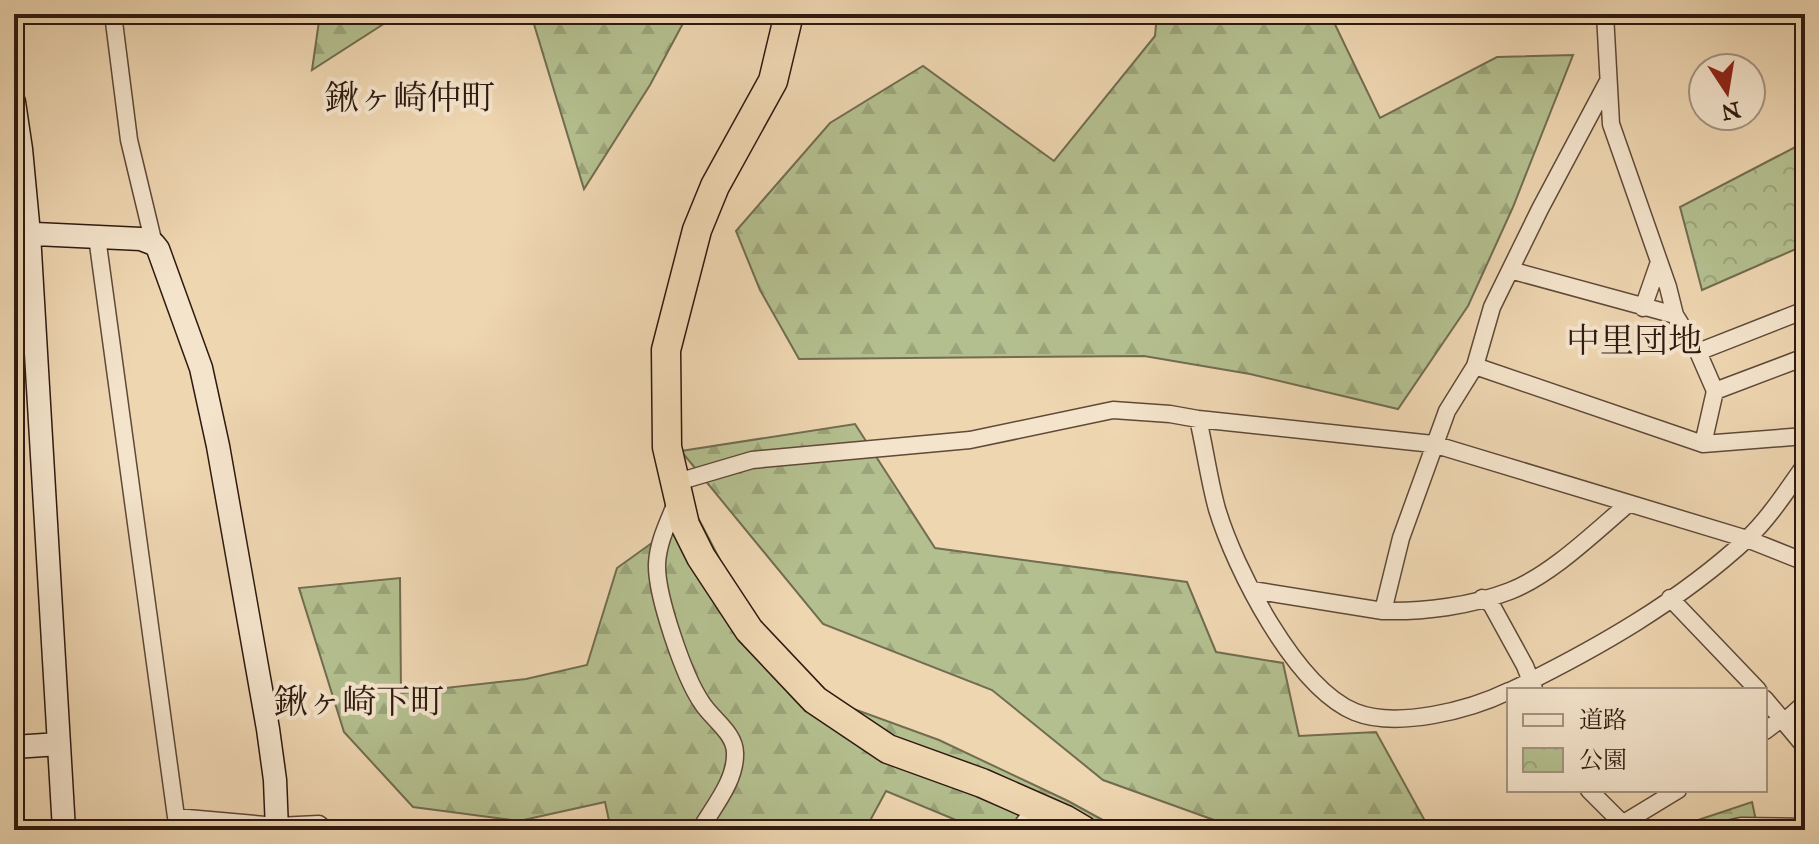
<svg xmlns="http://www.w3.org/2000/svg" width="1819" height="844" font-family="'IM FELL Great Primer','Noto Serif JP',serif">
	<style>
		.forest { fill: url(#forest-firs); stroke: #726c50; stroke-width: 2 }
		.park { fill: url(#park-crowns); stroke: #726c50; stroke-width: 2 }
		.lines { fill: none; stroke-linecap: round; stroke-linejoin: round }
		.street-casing { stroke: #5f4938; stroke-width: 19 }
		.secondary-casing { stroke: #2f1a10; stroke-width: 25 }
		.highway-casing { stroke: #2f1a10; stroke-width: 31 }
		.street { stroke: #f4e4cc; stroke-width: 16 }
		.secondary { stroke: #f4e4cc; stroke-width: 22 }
		.highway { stroke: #eed6b1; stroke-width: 28 }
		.labels { text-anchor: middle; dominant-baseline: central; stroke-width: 8; stroke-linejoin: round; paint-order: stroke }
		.neighbourhood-label { font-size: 34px; fill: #2f1a10; stroke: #f4e4cc }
	</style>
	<defs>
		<pattern id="forest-firs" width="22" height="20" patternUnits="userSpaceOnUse" patternTransform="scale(2)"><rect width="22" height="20" fill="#b4bf8f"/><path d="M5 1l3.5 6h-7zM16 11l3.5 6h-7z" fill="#9ba47a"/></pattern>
		<pattern id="park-crowns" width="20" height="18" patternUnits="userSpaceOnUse" patternTransform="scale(2)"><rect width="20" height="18" fill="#b4bf8f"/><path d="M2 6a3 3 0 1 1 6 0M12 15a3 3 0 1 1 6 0" fill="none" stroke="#9ba47a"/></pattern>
	</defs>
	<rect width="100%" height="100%" fill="#eed6b1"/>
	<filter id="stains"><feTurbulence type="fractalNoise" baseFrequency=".0025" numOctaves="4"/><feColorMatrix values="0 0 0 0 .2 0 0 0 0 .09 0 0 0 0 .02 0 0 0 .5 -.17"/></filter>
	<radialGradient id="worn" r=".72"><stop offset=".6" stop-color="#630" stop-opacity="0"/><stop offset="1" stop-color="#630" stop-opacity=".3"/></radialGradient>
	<path class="forest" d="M320 14H399L312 70Z
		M436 14H688L650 85 584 189 533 21Z
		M1157 14H1330L1380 118 1497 57 1573 55 1513 207 1468 306 1398 409 1250 374 1144 356 799 359 760 290 736 231 830 123 923 66 1054 161 1155 36Z
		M855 424 935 548 1187 582 1216 652 1283 663 1299 736 1376 732 1430 830H1231L1214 820 1103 780 992 690 823 624 681 451Z
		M695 512 785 684 939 740 1068 801 1121 830H980L886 791 865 830H611L605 802 519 821 413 807 344 732 299 588 400 578 401 693 526 679 587 665 617 568Z
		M1752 802 1758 830H1668Z"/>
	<path class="park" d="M1805 142V245L1702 290 1680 207Z"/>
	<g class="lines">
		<g class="street-casing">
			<path id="street" d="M113 14 129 140 154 244
				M1605 14 1611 124 1668 287 1675 315 1698 352 1715 391 1703 444
				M97 237 176 817 277 826 319 824 326 830
				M1510 270 1675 315
				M1643 308 1659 262
				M1698 352 1805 310
				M1475 366 1703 444 1805 436
				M1715 391 1805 357
				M1198 419C1205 449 1209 480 1217 509 1235 569 1295 687 1355 712 1397 729 1470 710 1509 691
				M674 483 752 460 970 440 1113 410 1170 414 1198 419 1433 444 1747 539 1805 562
				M677 500C669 521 658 541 657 564 656 595 684 677 702 703 712 719 735 733 735 753 736 781 713 807 700 830
				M1252 590 1383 611C1424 612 1471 606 1510 591 1551 575 1594 533 1628 504
				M1482 598 1491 604 1525 666 1534 689
				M1670 598 1758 690
				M1383 611 1401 538 1447 411 1475 366 1492 307 1540 209 1607 83
				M1512 690C1596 649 1679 602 1748 538 1770 517 1787 490 1805 465
				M1765 699 1805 747
				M1784 722 1805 703
				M1765 731 1781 719
				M1589 790 1629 830
				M1622 824 1678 790
				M1019 830 1036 806
				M1722 830 1741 826 1805 827"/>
		</g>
		<g class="secondary-casing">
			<path id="secondary" d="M14 102 21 149 29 234 64 830
				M14 233 141 239 154 244 158 249 201 368 218 446 268 729 275 780 277 830
				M14 747 59 744"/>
		</g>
		<g class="highway-casing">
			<path id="highway" d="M789 14 773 81 715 186 697 230 666 350 667 447 685 525 701 557 749 630 815 700 888 749 982 783 1066 820 1083 830"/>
		</g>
		<use href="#street" class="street"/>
		<use href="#secondary" class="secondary"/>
		<use href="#highway" class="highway"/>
	</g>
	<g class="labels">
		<g class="neighbourhood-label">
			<text x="410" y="97">鍬ヶ崎仲町</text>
			<text x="1634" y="340">中里団地</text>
			<text x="359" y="701">鍬ヶ崎下町</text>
		</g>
	</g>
	<rect width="1819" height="844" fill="none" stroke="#eed6b1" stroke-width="48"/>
	<rect x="16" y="16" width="1787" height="812" fill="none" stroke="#2f1a10" stroke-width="4"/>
	<rect x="24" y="24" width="1771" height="796" fill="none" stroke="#2f1a10" stroke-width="2"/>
	<rect x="1507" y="688" width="260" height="104" fill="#f4e4cc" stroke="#a59381" stroke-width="2"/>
	<rect x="1523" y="714" width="40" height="12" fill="#f4e4cc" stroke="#a59381" stroke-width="2"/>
	<text x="1579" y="728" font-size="24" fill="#2f1a10">道路</text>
	<rect x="1523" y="748" width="40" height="24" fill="url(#park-crowns)" stroke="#a59381" stroke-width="2"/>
	<text x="1579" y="768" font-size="24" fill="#2f1a10">公園</text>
	<g transform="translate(1727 92) rotate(168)"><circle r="38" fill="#f4e4cc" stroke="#a59381" stroke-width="2"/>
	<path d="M0-6L14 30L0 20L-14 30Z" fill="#8f2418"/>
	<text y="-12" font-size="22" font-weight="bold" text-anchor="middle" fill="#2f1a10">N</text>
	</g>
	<rect width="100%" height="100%" filter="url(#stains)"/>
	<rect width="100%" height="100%" fill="url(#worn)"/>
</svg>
